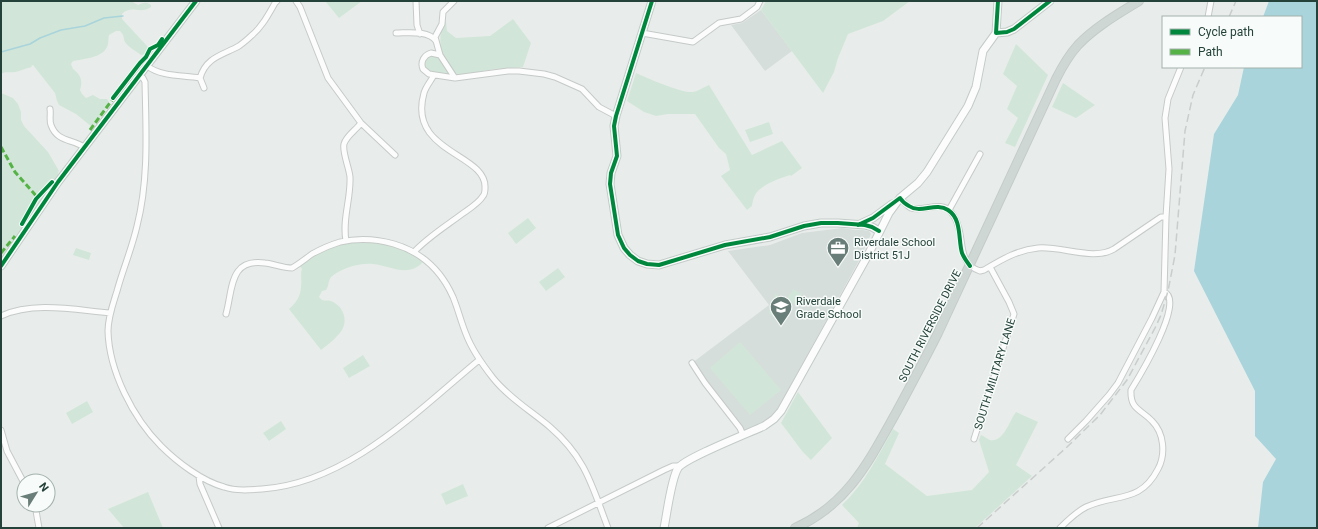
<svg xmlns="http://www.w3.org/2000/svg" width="1318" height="529" font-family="Roboto,sans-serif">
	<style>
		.built { fill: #d6dedb }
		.green { fill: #d1e6d8 }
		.water { fill: #a9d4db }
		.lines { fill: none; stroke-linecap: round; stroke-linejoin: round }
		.stream { stroke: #a9d4db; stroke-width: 1.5 }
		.street-casing { stroke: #c5cac8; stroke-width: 7 }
		.secondary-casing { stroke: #c3cbc8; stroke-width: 9 }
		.primary-casing { stroke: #c3ccc9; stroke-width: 10 }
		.street { stroke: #fcfcfc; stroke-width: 5 }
		.secondary { stroke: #fcfcfc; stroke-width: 7 }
		.primary { stroke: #cfd7d5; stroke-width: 8 }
		.rail { stroke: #c9cdcc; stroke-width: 1.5; stroke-dasharray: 8 4; stroke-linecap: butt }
		.quiet { stroke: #55b346; stroke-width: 3; stroke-dasharray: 6 3; stroke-linecap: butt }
		.cycleway-casing { stroke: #f7fbf9; stroke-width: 6 }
		.cycleway { stroke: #00873e; stroke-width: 4 }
		.labels { text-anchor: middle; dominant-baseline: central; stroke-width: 3; stroke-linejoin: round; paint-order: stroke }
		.poi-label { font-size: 11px; fill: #24423a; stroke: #f7fbf9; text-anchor: start }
		.street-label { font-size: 11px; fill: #24423a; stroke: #f7fbf9 }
	</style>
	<rect width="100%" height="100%" fill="#e8edeb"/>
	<path class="built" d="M761 10 792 51 765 71 731 25 742 23Z
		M842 228 855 230H863L869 231 871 234 863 252 862 255 773 418 743 431 692 363 769 305 728 251 770 245 802 233Z"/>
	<path class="green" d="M1 1H131L138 5C142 3 146 1 151 5V7C140 15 131 4 122 14V19L148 47V49L145 54 141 55C136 51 128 47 125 42 123 38 125 36 120 31H116L109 35C108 39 109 44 107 47 102 58 83 59 73 61L71 64 73 69C81 75 83 81 80 90L82 94 86 98 93 95 100 99H107L109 102 105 111 94 126 92 127 76 114 59 105 57 101 55 93 33 65 31 66 32 67C26 68 21 71 15 72 9 73 6 71 1 74Z
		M325 1H362L339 18Z
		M766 1H910L883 21 848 34 838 58 834 72 823 93 761 10Z
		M513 19 531 43 523 67 494 69 462 75C442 73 434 34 446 21L447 31 456 38 490 36Z
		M1016 44 1048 75 1015 147 1005 143 1018 118 1007 109 1017 86 1003 74Z
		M429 55 438 56 451 75C439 73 414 72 429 55Z
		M636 73C647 78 681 93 692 92 697 92 704 87 709 85L752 155 782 141 802 168 791 176 790 175C781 178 764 184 758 191 754 195 753 200 752 206L747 210 721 176 730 170 726 154 719 148 695 114H668L656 116 644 112 627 101Z
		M1063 83 1095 105 1076 118 1052 107Z
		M1 93 13 98 18 104 21 112V120L24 126 48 152 59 171 58 173 60 176 1 258Z
		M769 122 773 134 750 142 745 130Z
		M528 218 536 228 516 244 508 233Z
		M354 242C381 242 401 245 423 262 408 278 391 266 373 264 362 263 350 266 340 271 337 273 332 275 330 279 328 282 329 286 326 290L322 291 319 297 322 300C325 301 328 300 331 301 346 307 349 325 338 335 333 341 327 345 321 350L289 309C296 303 301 296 301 286 302 280 300 275 302 269L300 266C317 253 334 245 354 242Z
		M76 248 91 253 89 260 73 255Z
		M558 268 565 277 546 291 539 282Z
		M793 289 802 294 796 305 787 299Z
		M775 294 791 303V304L781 323 775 319 769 313C770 308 774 307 774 303 775 299 774 298 775 294Z
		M740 342 781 390 750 415 710 368Z
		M363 355 370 366 349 378 343 368Z
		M798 392 832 438 811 460 802 451 781 423Z
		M87 401 93 412 72 424 66 413Z
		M1016 412 1038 422 1016 465 1032 476 975 528H857L859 523 842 505C865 483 878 456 893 429L899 433 885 464 927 496 972 490 989 472 979 440 981 435C984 436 987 439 990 440 1004 443 1010 419 1016 412Z
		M281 421 286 429 269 441 263 433Z
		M463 484 468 496 446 505 441 494Z
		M148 492 163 528H124L108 509Z"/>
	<path class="water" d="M1269 1H1317V528H1258L1263 482 1276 459 1255 436V391L1194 271 1214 134 1238 95 1244 67H1301V17H1263Z"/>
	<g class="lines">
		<path class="stream" d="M1 52 30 44 40 38 61 30 85 26 104 18 123 16"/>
		<g class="street-casing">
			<path id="street" d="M296 1 300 7 328 78 361 123 395 155
				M416 1 417 25 420 34
				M1208 17 1211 1
				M396 33C408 33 428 30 436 41
				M642 33 693 42 719 23 741 19 757 7 760 1
				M440 55 431 53C424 55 420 62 423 69L429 74 455 78 440 55 435 37 442 24 443 12 454 1
				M147 66C162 77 182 75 200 78
				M139 76 143 78 145 82C146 130 149 179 137 226 132 248 123 269 117 291 113 304 108 317 108 331 109 371 133 418 161 446 177 462 202 481 224 487 236 491 249 490 262 489 348 483 416 412 479 360
				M455 78 508 71H519L544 74 555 77 582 89 599 107 616 116
				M204 88 200 78C206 57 223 55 239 46 243 43 248 39 251 36 262 27 268 15 275 3L277 1
				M50 109C51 114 49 120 51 125 57 142 72 139 84 147
				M900 198C903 201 907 206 911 208 923 212 941 200 951 212 954 216 957 221 958 226 964 242 958 264 980 271L984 270C1001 260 1017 250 1038 248 1062 246 1094 261 1114 249L1161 217H1166
				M949 210 980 154
				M346 241C342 219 351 199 350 177 349 167 342 152 344 144 346 136 356 130 361 123
				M414 252C428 237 446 226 462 214 469 209 479 203 483 196 485 194 485 190 485 188 487 153 407 153 424 93 426 86 431 81 434 75
				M226 314C233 289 229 258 265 263 274 264 283 268 292 268 299 264 305 259 312 254 321 249 330 245 340 242 358 238 377 239 394 244 421 252 441 270 453 297 458 309 461 322 466 334 472 350 482 364 493 378 508 397 531 411 550 427 586 458 592 486 608 528
				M1 316C34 301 75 310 110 313
				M692 363 705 383 740 428 743 435
				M1 430 7 451 24 483
				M974 439 1014 314 1009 302 990 267
				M1068 439 1086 421 1109 395 1118 383 1152 318 1164 292 1166 217 1169 169 1165 118 1168 99 1181 67
				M199 476 200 484 219 528
				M35 505 39 528
				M548 528 664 470 673 466H680
				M1060 528C1068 520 1076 512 1086 507 1116 493 1140 504 1158 469 1166 454 1164 433 1152 421 1141 409 1130 410 1131 390 1139 377 1186 300 1164 292"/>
		</g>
		<g class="secondary-casing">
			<path id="secondary" d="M652 1 616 116 614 126 617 156 611 173 610 184 618 235 624 248 630 255 638 261 647 264 659 265 725 245 770 237 804 226 821 223H838L865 225 872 227 879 231
				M998 1 996 33 1007 32 1014 29 1050 1
				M860 224 873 218 892 204
				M1 266 58 182 196 1
				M664 528C667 514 671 479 678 468 685 458 749 433 764 426L774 419 781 411 868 255 889 213 900 198 918 183 927 172 968 106 976 87 983 51 996 33"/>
		</g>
		<g class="primary-casing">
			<path id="primary" d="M795 528C849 504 870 459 897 411 911 385 925 359 938 333L1056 79C1062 67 1069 55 1078 45 1095 27 1118 14 1139 1"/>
		</g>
		<use href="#street" class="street"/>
		<use href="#secondary" class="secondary"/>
		<use href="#primary" class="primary"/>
		<path class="rail" d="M1229 17 1236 1
			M977 528 1067 447 1100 415 1127 380 1155 328 1161 315 1168 291 1175 255 1185 131 1193 95 1205 67"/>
		<path class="quiet" d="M90 130 115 96
			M1 147 15 172 39 199
			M1 253 15 236"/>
		<g class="cycleway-casing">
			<path id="cycleway" d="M652 1 616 116 614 126 617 156 611 173 610 184 618 235 624 248 630 255 638 261 647 264 659 265 725 245 770 237 804 226 821 223H838L865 225 872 227 879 231
				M998 1 996 33 1007 32 1014 29 1050 1
				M113 98 140 63 146 57 150 49 158 45 162 39
				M22 224 36 199 52 182
				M858 225 873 218 900 198C902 201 905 204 909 206 920 214 936 202 948 210 962 219 958 239 962 253 964 258 967 262 970 266
				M1 266 58 182 196 1"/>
		</g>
		<use href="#cycleway" class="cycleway"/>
	</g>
	<defs>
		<g id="office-pin" transform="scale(1.15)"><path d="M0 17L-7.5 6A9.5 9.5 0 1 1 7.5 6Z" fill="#697e78" stroke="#f7fbf9"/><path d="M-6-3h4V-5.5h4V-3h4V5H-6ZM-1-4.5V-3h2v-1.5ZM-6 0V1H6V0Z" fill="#fff"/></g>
		<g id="school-pin" transform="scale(1.15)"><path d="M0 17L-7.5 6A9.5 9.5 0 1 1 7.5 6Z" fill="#697e78" stroke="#f7fbf9"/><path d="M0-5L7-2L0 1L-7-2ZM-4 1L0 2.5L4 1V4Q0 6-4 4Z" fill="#fff"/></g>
	</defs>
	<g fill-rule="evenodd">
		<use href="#office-pin" x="838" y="248"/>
		<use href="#school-pin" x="781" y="307"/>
	</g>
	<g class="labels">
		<g class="poi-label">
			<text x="854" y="242">Riverdale School<tspan x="854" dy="13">District 51J</tspan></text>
			<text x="796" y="301">Riverdale<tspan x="796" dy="13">Grade School</tspan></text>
		</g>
		<g class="street-label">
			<text transform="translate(930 326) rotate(-63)">SOUTH RIVERSIDE DRIVE</text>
			<text transform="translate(995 374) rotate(-73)">SOUTH MILITARY LANE</text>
		</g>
	</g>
	<rect width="1318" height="529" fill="none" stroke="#24423a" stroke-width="4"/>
	<rect x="1162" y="16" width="140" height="52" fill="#f7fbf9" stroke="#a3b1ad"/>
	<rect x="1170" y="29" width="20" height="6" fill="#00873e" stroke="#a3b1ad"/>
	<text x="1198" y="36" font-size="12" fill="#24423a">Cycle path</text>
	<rect x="1170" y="49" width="20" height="6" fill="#55b346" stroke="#a3b1ad"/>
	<text x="1198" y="56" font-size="12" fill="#24423a">Path</text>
	<g transform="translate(36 493) rotate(53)"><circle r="19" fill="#f7fbf9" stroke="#a3b1ad"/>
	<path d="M0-3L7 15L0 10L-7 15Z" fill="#697e78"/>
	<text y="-6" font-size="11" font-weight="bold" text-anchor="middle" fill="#24423a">N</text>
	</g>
</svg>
